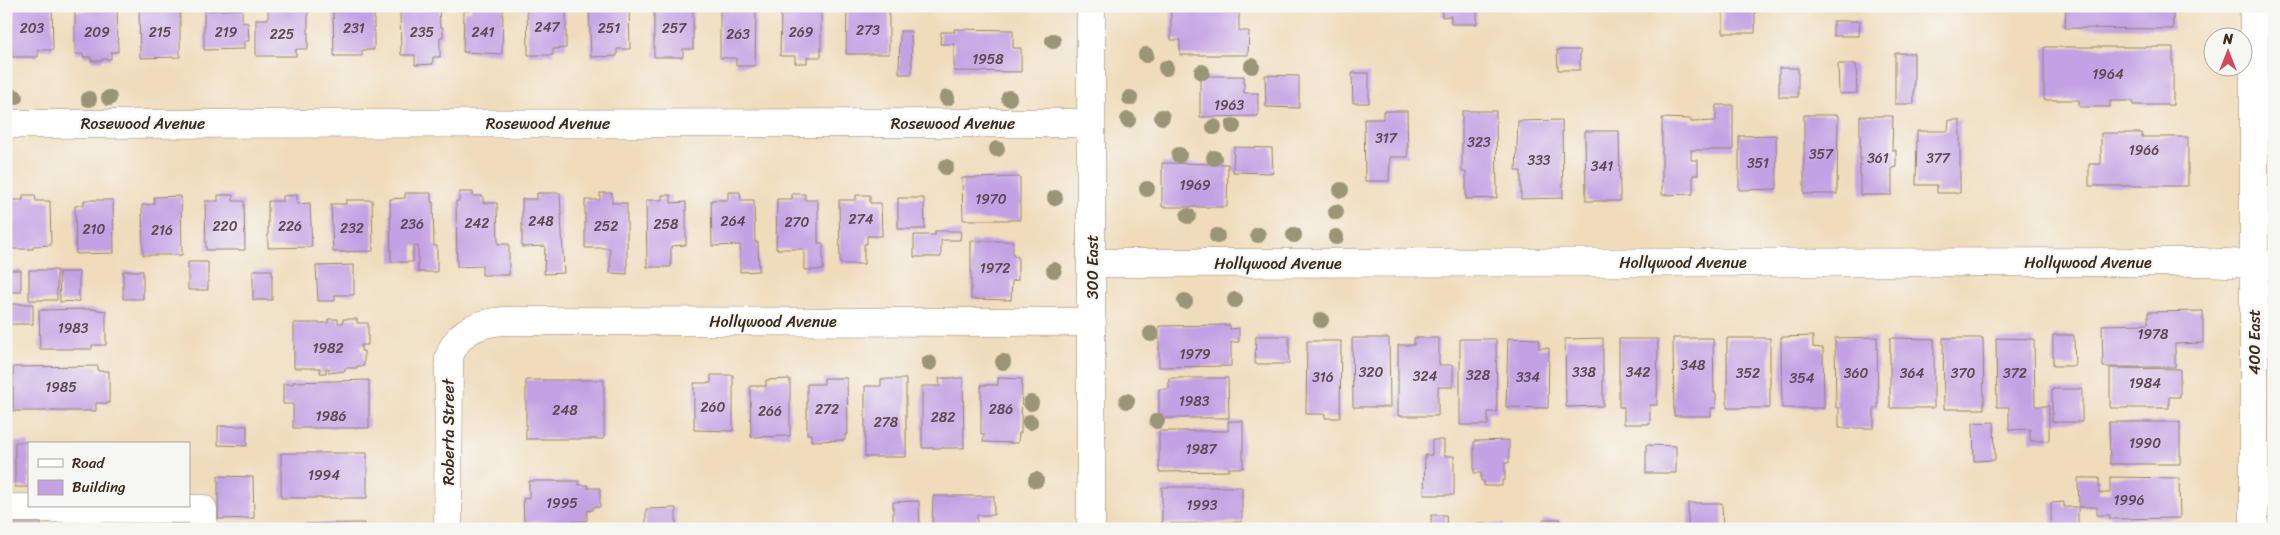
<svg xmlns="http://www.w3.org/2000/svg" width="2280" height="535" font-family="Sriracha,sans-serif">
	<style>
		.building { fill: #c3a1e4 }
		.lines { fill: none; stroke-linecap: round; stroke-linejoin: round }
		.minor-casing { stroke: #96836c; stroke-width: 29 }
		.minor { stroke: #fff; stroke-width: 28 }
		.tree { fill: #9a9576 }
		.labels { text-anchor: middle; dominant-baseline: central; stroke-width: 4; stroke-linejoin: round; paint-order: stroke }
		.number-label { font-size: 14px; fill: #5d4850 }
		.street-label { font-size: 16px; fill: #3b2a1e; stroke: #f6f6f2 }
	</style>
	<rect width="100%" height="100%" fill="#f6f6f2"/>
	<filter id="ink" filterUnits="userSpaceOnUse"><feTurbulence type="fractalNoise" baseFrequency=".02" numOctaves="2"/><feDisplacementMap in="SourceGraphic" scale="10" xChannelSelector="R" yChannelSelector="G"/><feConvolveMatrix kernelMatrix="1 2 1 2 8 2 1 2 1" color-interpolation-filters="sRGB"/></filter>
	<filter id="wash" filterUnits="userSpaceOnUse"><feTurbulence type="fractalNoise" baseFrequency=".0096" numOctaves="4" result="noise"/><feDisplacementMap in="SourceGraphic" scale="20" xChannelSelector="R" yChannelSelector="G"/><feGaussianBlur stdDeviation="1.12" result="paint"/><feColorMatrix in="noise" values="0 0 0 0 0 0 0 0 0 0 0 0 0 0 0 0 0 1.4 0 .05"/><feComposite in="paint" operator="in"/></filter>
	<g filter="url(#wash)">
		<rect width="100%" height="100%" fill="#f0dcbb"/>
		<g id="blocks">
			<path class="building" d="M11 6H52L53 50H38V57H12Z
				M139 6H180V57L140 58Z
				M268 6H308V49H296V56H256V19H268Z
				M333 6H374V50H362V56H334Z
				M471 6 503 8 502 54 463 52 464 11H471Z
				M527 6H566V48L553 49V55H528Z
				M589 6H629L630 49H617V56L591 57Z
				M654 6H693V49H683V57H654Z
				M847 6H889V54H846Z
				M1190 6H1239V31H1249L1248 55H1180V40H1171V10L1190 9Z
				M1442 6H1477V24H1451V16L1442 17Z
				M1723 6H1755V33H1723Z
				M2066 6H2173V29L2065 28Z
				M96 7H117L118 52H111V59H102V61H91V57H83V54H75V11H96Z
				M439 7 440 27H443V37H440V57H433V64L415 65V55H401L400 10Z
				M781 8H821V57H807V63H795V56H780Z
				M242 9V22L248 23 249 41H244V49L204 50V11Z
				M720 11H756L755 66H736V58H720Z
				M1833 21H1860L1859 36H1833Z
				M954 29 1013 30V48H1021V72L954 71V44H940L941 32H955Z
				M900 31H911L912 74H899Z
				M2044 47H2173V105H2133V101H2110V107H2079V100H2044Z
				M1557 50H1580V70H1558Z
				M1895 53H1914V104H1895Z
				M1838 64H1856L1857 93 1839 94Z
				M1779 68H1798V97H1779Z
				M1352 73H1369V103H1353Z
				M1265 75 1299 76V108L1266 107Z
				M1200 76H1244V93H1258V116L1200 117Z
				M1716 105H1733V150H1691V160H1698V175H1693V194L1662 195V118L1691 119V122L1716 121Z
				M1383 111H1407L1408 157H1390L1389 181H1365L1364 119H1383Z
				M1462 111H1496L1497 198 1466 199V172H1462Z
				M1804 115H1838L1837 194H1804Z
				M1860 116H1893L1892 150H1896V167L1892 168V195H1860Z
				M1562 120 1563 198 1521 199V171H1516L1518 121Z
				M1949 120H1960V193H1937V185H1916L1917 131H1948Z
				M1585 131H1619L1620 201H1586Z
				M2101 133H2142V137H2188V186H2089V164H2101Z
				M1776 135 1777 189 1739 190V136Z
				M1234 147 1272 148 1273 173 1233 172Z
				M1162 163 1228 164 1227 207H1162Z
				M1020 177V220H963L962 178Z
				M459 192H473V196H483V203H497L498 244H509V275H482V266L457 267 456 201H459Z
				M728 192H740L741 200H754L755 242H758L759 271 740 272V245L712 246 711 200H728Z
				M405 193H431V202H433L434 246H437V272H418V246H413V262H391L390 199 405 198Z
				M537 193H560L564 273 544 274 545 246 522 247V199H537Z
				M600 193H612V203H627V274L610 273V248H585V200H600Z
				M792 194H805V200H818V243H823V270H804V249H776L777 199H792Z
				M23 195H35L36 201H50L51 245 33 246V249H12L11 200H23Z
				M218 195H233V201H244L245 250H206L205 201H218Z
				M297 195V204L310 203 312 247 268 248V201H283V196Z
				M662 195H671V203L686 202V245L671 246V267H647L646 200H662Z
				M856 195H870V203H881L882 236H867V244H864V264H840L839 200H856Z
				M181 196 182 255H143L142 205 154 204V197Z
				M898 198H924L925 229H898Z
				M84 200H113L114 253 76 254 75 206 84 205Z
				M346 200H372L373 251 333 252 331 204H346Z
				M935 231H961L960 240H941V257H914V235H935Z
				M971 241H1013V256H1018V280L1012 281 1011 300 971 299Z
				M188 262H208V290H188Z
				M354 265V295H335V301H318L316 266Z
				M6 270H21V292H6Z
				M29 270H57V300H29Z
				M253 270H272V300H253Z
				M123 271H143V299H123Z
				M59 272H79V301L60 302Z
				M6 304H33V324H6Z
				M91 309 106 311V345H92V349H40L39 310Z
				M2203 311V343L2175 344V367H2103L2102 325 2148 324V312Z
				M328 319H338V323H343V319H357V323H368V345H361V351H364V366H357V368H345V371L329 373V368H326V373H320V368H294V323H328Z
				M1230 325V329L1239 328V342H1231V366L1159 367V326Z
				M2053 335H2074L2075 366H2053Z
				M1256 336H1289V364H1255Z
				M1813 336V347L1823 348 1824 408H1782L1781 337Z
				M1877 337 1878 408H1874V428H1839V408H1836L1835 338Z
				M1352 338H1389L1390 407H1353Z
				M1414 338H1439V365H1453V387H1438V416H1398V345H1414Z
				M1508 338 1539 339V348H1549L1548 408 1506 407Z
				M1603 338V406L1566 407 1565 339Z
				M1673 338H1713L1714 393H1716V408H1711V416H1674Z
				M1727 338H1770V408H1727Z
				M1890 338 1934 339V408H1890Z
				M1943 338H1983L1984 409H1944Z
				M1996 338 2034 339 2035 406H2049V441H2030V429L2009 430V407H1997Z
				M1460 339H1496L1497 412H1488V425H1460Z
				M1619 339H1658L1657 405H1650V424H1624V407H1619Z
				M1307 341H1341L1340 418H1325V414H1306Z
				M98 366V371H109V403H96V411H13V367Z
				M2110 368 2180 369V397H2169V408H2110Z
				M711 375H733V431L694 430V383H711Z
				M824 378H847L848 434H845V440L811 441V434H807V384H824Z
				M939 378H963L964 448H922V386H940Z
				M998 378 1022 379 1021 433H1019L1018 443 983 442 984 434H981V385H998Z
				M1169 378H1228L1229 418H1162V414H1159V389H1169Z
				M790 379V436L751 437 750 386H766V380Z
				M881 379H906V457H865V386H881Z
				M369 380V428H293V404H283V384H293V382Z
				M526 380H604V439H526Z
				M2052 389H2082V422H2052Z
				M1228 421H1243V468H1229V471L1159 472V431H1228Z
				M1994 422 1995 460 1974 461 1973 423Z
				M2109 422H2180V464H2110Z
				M218 426H247V446L218 445Z
				M1432 440H1444V456H1454V495H1424L1425 455H1432Z
				M1509 440V463H1505V480H1502V486H1484V481H1481V473H1474V441Z
				M15 442H29V487H15Z
				M1646 445 1676 446V473H1646Z
				M281 453H367V498H281Z
				M218 476 253 477 254 518 218 519Z
				M2110 477 2179 478 2180 518 2110 519V515H2097V507H2079L2078 478H2099V493H2110Z
				M529 481H579V485H588V488H600V507H593V510L587 511V521L524 522 523 499 529 498Z
				M1162 487H1242V522L1162 524Z
				M933 496H994V515H977V529H932Z
				M919 501 920 529H893V502Z
				M2064 502V507H2078V528L2051 529V503Z
				M1688 503H1722L1723 529H1688Z
				M676 508V527H646V509Z
				M1431 515H1446L1447 526 1449 529H1425V525H1431Z
				M1543 519H1560L1561 529H1538V527H1543Z
				M8 523H41V529H8Z
				M157 523H189V529H157Z
				M364 523V529H283V524Z
				M1475 524H1504V529H1475Z"/>
		</g>
	</g>
	<g filter="url(#ink)">
		<use href="#blocks" fill-opacity="0" stroke="#96836c" stroke-width="1"/>
		<g class="lines">
			<g class="minor-casing">
				<path id="minor" d="M1091 6V529
					M6 124 1090 123
					M1093 263 2203 262 2274 265
					M6 508 203 509V529
					M448 529 449 358C456 332 478 323 503 321L1092 322
					M2254 529V6"/>
			</g>
			<use href="#minor" class="minor"/>
		</g>
		<g class="tree">
			<circle cx="1053" cy="41" r="8"/>
			<circle cx="1146" cy="55" r="8"/>
			<circle cx="1252" cy="66" r="8"/>
			<circle cx="1166" cy="68" r="8"/>
			<circle cx="1202" cy="72" r="8"/>
			<circle cx="15" cy="97" r="8"/>
			<circle cx="109" cy="98" r="8"/>
			<circle cx="947" cy="98" r="8"/>
			<circle cx="1009" cy="98" r="8"/>
			<circle cx="1130" cy="98" r="8"/>
			<circle cx="89" cy="99" r="8"/>
			<circle cx="1162" cy="117" r="8"/>
			<circle cx="1128" cy="120" r="8"/>
			<circle cx="1233" cy="126" r="8"/>
			<circle cx="1214" cy="127" r="8"/>
			<circle cx="997" cy="149" r="8"/>
			<circle cx="1179" cy="155" r="8"/>
			<circle cx="1214" cy="158" r="8"/>
			<circle cx="946" cy="167" r="8"/>
			<circle cx="1147" cy="189" r="8"/>
			<circle cx="1341" cy="190" r="8"/>
			<circle cx="1055" cy="198" r="8"/>
			<circle cx="1336" cy="212" r="8"/>
			<circle cx="1188" cy="216" r="8"/>
			<circle cx="1258" cy="235" r="8"/>
			<circle cx="1294" cy="235" r="8"/>
			<circle cx="1217" cy="236" r="8"/>
			<circle cx="1336" cy="237" r="8"/>
			<circle cx="1054" cy="270" r="8"/>
			<circle cx="1235" cy="300" r="8"/>
			<circle cx="1185" cy="301" r="8"/>
			<circle cx="1321" cy="320" r="8"/>
			<circle cx="1151" cy="334" r="8"/>
			<circle cx="1003" cy="362" r="8"/>
			<circle cx="929" cy="363" r="8"/>
			<circle cx="1127" cy="401" r="8"/>
			<circle cx="1031" cy="403" r="8"/>
			<circle cx="1157" cy="421" r="8"/>
			<circle cx="1030" cy="422" r="8"/>
			<circle cx="1036" cy="480" r="8"/>
		</g>
	</g>
	<g class="labels">
		<g class="number-label">
			<text x="547" y="27">247</text>
			<text x="32" y="28">203</text>
			<text x="354" y="28">231</text>
			<text x="609" y="28">251</text>
			<text x="674" y="28">257</text>
			<text x="868" y="30">273</text>
			<text x="97" y="32">209</text>
			<text x="160" y="32">215</text>
			<text x="226" y="32">219</text>
			<text x="422" y="32">235</text>
			<text x="483" y="32">241</text>
			<text x="801" y="32">269</text>
			<text x="282" y="34">225</text>
			<text x="738" y="34">263</text>
			<text x="988" y="59">1958</text>
			<text x="2108" y="74">1964</text>
			<text x="1229" y="105">1963</text>
			<text x="1386" y="138">317</text>
			<text x="1479" y="142">323</text>
			<text x="2144" y="150">1966</text>
			<text x="1821" y="154">357</text>
			<text x="1878" y="158">361</text>
			<text x="1938" y="158">377</text>
			<text x="1539" y="160">333</text>
			<text x="1758" y="163">351</text>
			<text x="1602" y="166">341</text>
			<text x="1195" y="185">1969</text>
			<text x="991" y="199">1970</text>
			<text x="861" y="219">274</text>
			<text x="541" y="221">248</text>
			<text x="733" y="221">264</text>
			<text x="797" y="222">270</text>
			<text x="477" y="223">242</text>
			<text x="412" y="224">236</text>
			<text x="666" y="224">258</text>
			<text x="225" y="226">220</text>
			<text x="290" y="226">226</text>
			<text x="606" y="226">252</text>
			<text x="352" y="228">232</text>
			<text x="94" y="229">210</text>
			<text x="162" y="230">216</text>
			<text x="995" y="268">1972</text>
			<text x="73" y="328">1983</text>
			<text x="2153" y="334">1978</text>
			<text x="328" y="348">1982</text>
			<text x="1195" y="354">1979</text>
			<text x="1693" y="365">348</text>
			<text x="1371" y="372">320</text>
			<text x="1584" y="372">338</text>
			<text x="1638" y="372">342</text>
			<text x="1748" y="373">352</text>
			<text x="1856" y="373">360</text>
			<text x="1912" y="373">364</text>
			<text x="1963" y="373">370</text>
			<text x="2015" y="373">372</text>
			<text x="1478" y="375">328</text>
			<text x="1425" y="376">324</text>
			<text x="1323" y="377">316</text>
			<text x="1528" y="377">334</text>
			<text x="1802" y="378">354</text>
			<text x="2145" y="383">1984</text>
			<text x="61" y="387">1985</text>
			<text x="1194" y="401">1983</text>
			<text x="713" y="407">260</text>
			<text x="827" y="409">272</text>
			<text x="1001" y="409">286</text>
			<text x="565" y="410">248</text>
			<text x="770" y="411">266</text>
			<text x="331" y="416">1986</text>
			<text x="943" y="417">282</text>
			<text x="886" y="422">278</text>
			<text x="2145" y="443">1990</text>
			<text x="1201" y="449">1987</text>
			<text x="324" y="475">1994</text>
			<text x="2129" y="500">1996</text>
			<text x="562" y="503">1995</text>
			<text x="1202" y="505">1993</text>
		</g>
		<g class="street-label">
			<text x="143" y="123">Rosewood Avenue</text>
			<text x="548" y="123">Rosewood Avenue</text>
			<text x="953" y="123">Rosewood Avenue</text>
			<text x="1683" y="262">Hollywood Avenue</text>
			<text x="2088" y="262">Hollywood Avenue</text>
			<text x="1278" y="263">Hollywood Avenue</text>
			<text transform="translate(1092 267) rotate(-90)">300 East</text>
			<text x="773" y="321">Hollywood Avenue</text>
			<text transform="translate(2254 342) rotate(-90)">400 East</text>
			<text transform="translate(448 432) rotate(-90)">Roberta Street</text>
		</g>
	</g>
	<rect width="2280" height="535" fill="none" stroke="#f6f6f2" stroke-width="25"/>
	<rect x="28" y="442" width="162" height="65" fill="#f6f6f2" stroke="#aba49d"/>
	<rect x="38" y="459" width="25" height="8" fill="#ffffff" stroke="#aba49d"/>
	<text x="72" y="468" font-size="15" fill="#3b2a1e">Road</text>
	<rect x="38" y="480" width="25" height="15" fill="#c3a1e4" stroke="#aba49d"/>
	<text x="72" y="492" font-size="15" fill="#3b2a1e">Building</text>
	<g transform="translate(2228 52)"><circle r="24" fill="#f6f6f2" stroke="#aba49d"/>
	<path d="M0-4L9 19L0 12L-9 19Z" fill="#d1495b"/>
	<text y="-8" font-size="14" font-weight="bold" text-anchor="middle" fill="#3b2a1e">N</text>
	</g>
</svg>
